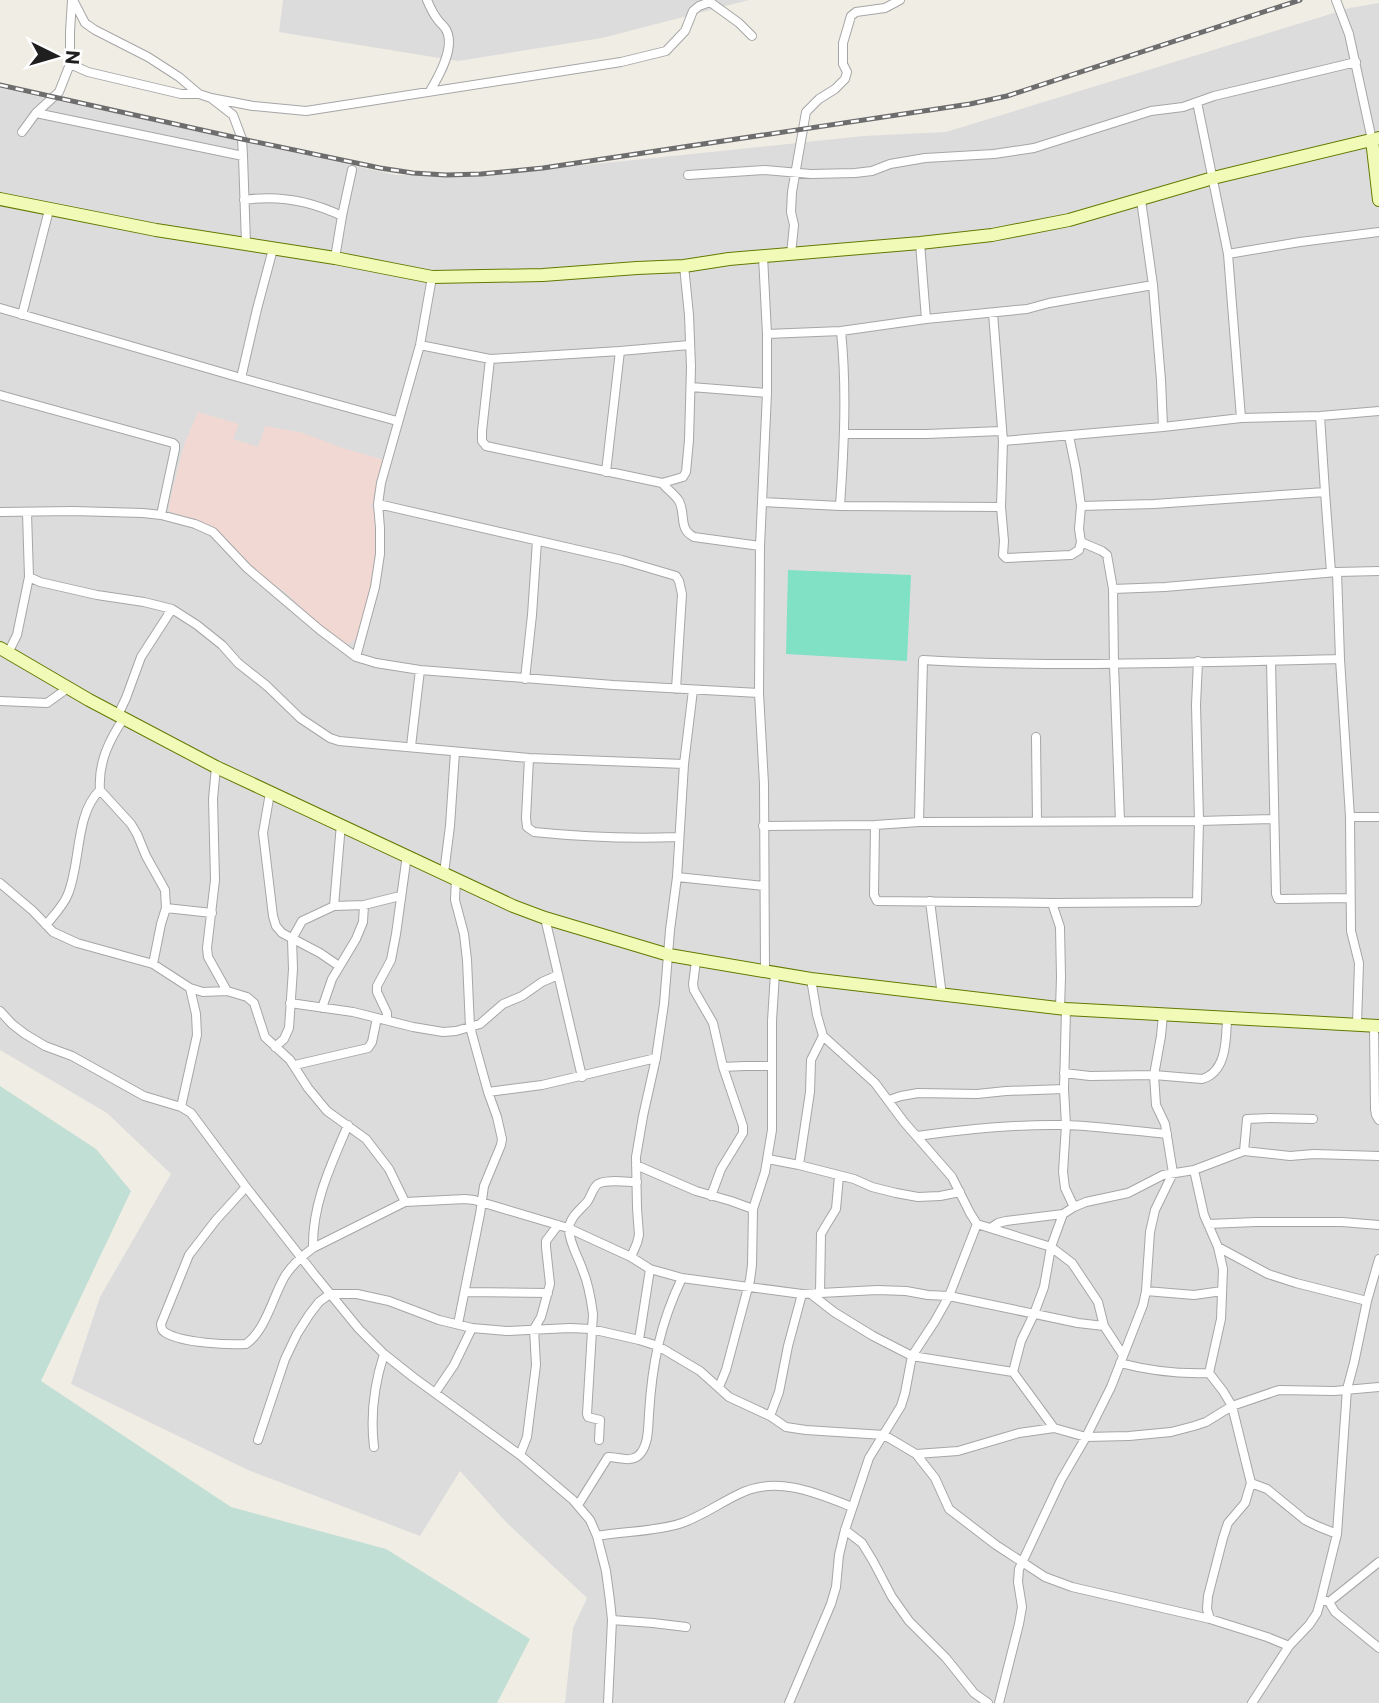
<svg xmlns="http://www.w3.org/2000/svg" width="1379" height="1703" font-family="Commissioner,sans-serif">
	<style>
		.residential { fill: #dddcdc }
		.commercial { fill: #f1d8d3 }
		.wetland { fill: #c1dfd4 }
		.pitch { fill: #80e1c5 }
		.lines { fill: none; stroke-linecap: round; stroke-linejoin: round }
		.street-casing { stroke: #a6a6a6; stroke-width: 10 }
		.secondary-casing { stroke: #617a02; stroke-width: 14 }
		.street { stroke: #fff; stroke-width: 8 }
		.secondary { stroke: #f1fbb7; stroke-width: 12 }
		.rail-casing { stroke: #6d6d6d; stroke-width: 5 }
		.rail { stroke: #fff; stroke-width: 2.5; stroke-dasharray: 8; stroke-linecap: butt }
	</style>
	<rect width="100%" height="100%" fill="#f0ede5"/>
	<path class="residential" d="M283 0H749L602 38 458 61 279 32Z
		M1379 3V1703H565L573 1628 587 1598 507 1523 460 1471 420 1536 248 1470 71 1384 100 1297 171 1174 107 1113 0 1050V88L396 175H490L864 136 946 132 1350 8Z"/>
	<path class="commercial" d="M198 412 239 424 233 439 258 447 265 426 303 433 339 447 384 460 383 469 371 508 376 509 378 531 375 577 359 630 358 638 346 645 312 618 284 591 247 567 226 542 189 519 169 511V504L184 445Z"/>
	<path class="wetland" d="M0 1086 96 1149 131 1191 41 1381 231 1507 386 1549 530 1639 497 1703H0Z"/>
	<path class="pitch" d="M788 570 911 575 907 661 786 654Z"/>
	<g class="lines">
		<g class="street-casing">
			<path id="street" d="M73 0 85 23 95 30 148 57 179 77 199 94
				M427 0C430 7 433 14 438 20 440 23 443 25 445 28 457 45 439 76 430 91
				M1336 0 1349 34 1372 140
				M70 64 88 72 181 94H199L211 98 233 115 242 139 243 156
				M211 98 253 106 306 111 621 62 666 51 685 31 693 11 699 6 710 2 739 23 752 36
				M1197 102 1228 254 1241 418
				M36 113 59 92 70 64V32L72 0
				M22 132 36 113 243 156 246 244
				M688 175 765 170 811 174 855 173 872 171 890 164 925 158 994 154 1034 148 1151 111 1183 107 1214 96 1356 62
				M244 200C277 195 311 201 342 216L335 258
				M342 216 352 170
				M920 243 926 319
				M791 254 794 225 791 212 792 192 806 112 819 99 835 89 845 79 847 72 843 64V43L851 16 856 12 885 8 900 0
				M1228 254 1300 242 1379 232
				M763 256 767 334V393L760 546 759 693 764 784 765 971
				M1153 285 1161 380 1163 427
				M0 308 241 378 257 309 273 249
				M993 313 1003 441 1163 427 1241 418 1320 416 1379 411
				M22 315 49 210
				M767 334 841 331 926 319 1027 309 1049 303 1153 285 1141 200
				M420 345 490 359 482 431V441L486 446 662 483C667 489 675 495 679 501 686 514 678 529 694 537L760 546
				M620 351 689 345
				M490 359 620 351 606 472
				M241 378 397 421
				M691 387 767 393
				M0 395 173 443 175 445V449L161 515
				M845 434H927L1001 431
				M1069 436 1076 470 1081 506 1154 504 1325 492 1320 416
				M662 483 683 477 686 472 689 440 691 367 689 315 684 266
				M1325 492 1331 572
				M762 502 840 506 1001 507 1003 441
				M378 504 622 560 676 576 679 581 682 594 676 689
				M840 506C844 448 847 389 841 331
				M1081 506 1079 529 1081 542 1102 551 1107 555 1113 589
				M1001 507 1004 541 1003 555 1006 558 1071 555 1079 550 1081 542
				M0 512 73 511 143 513 161 515 195 524 213 532 247 568 320 630 356 657 376 663 420 670 613 685 759 693
				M27 513 29 577 40 582 97 595 144 602 172 609 197 625 222 645 238 663 267 686 300 718 330 738 339 741 529 758 684 764
				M8 653 17 635 29 577
				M356 657 375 587 380 554V528L378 504 381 483 420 345 432 277
				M1340 659 1337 572 1379 571
				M1271 661 1276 894 1278 899H1282L1350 898
				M525 679 532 615 537 541
				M693 690 684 764 677 877 764 886
				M0 701 47 703 68 688
				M118 715 126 698 141 657 172 609
				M124 718C109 740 98 763 100 790L131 824 137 834 146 856 165 890 166 908 161 924 153 964
				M1036 737 1037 821
				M411 746 420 670
				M529 758 526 818 527 827 534 832C583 837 629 839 678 837
				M216 767 213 799 215 880 207 948 208 957 227 991
				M270 793 263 833 273 916 276 926 282 933 320 953 339 966
				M1350 817H1379
				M1120 821 1114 665 1113 589 1165 587 1337 572
				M919 822 923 660C1062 668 1201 662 1340 659L1350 817 1351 931 1359 963 1357 1025
				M875 825 874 895 877 901 1052 903 1197 902 1199 821 1196 705 1198 661
				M763 826 875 825 919 822 1199 821 1274 819
				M444 873 450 826 455 752
				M456 878 455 900 464 934 467 960 470 1027 488 1092 497 1117 502 1139 501 1145 484 1186 480 1214 458 1324
				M0 883 33 911 53 932 77 943 153 964 190 988 203 992 227 991 247 997 254 1003 265 1037 290 1060 308 1088 327 1111 366 1139 389 1169 405 1202
				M930 901 942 996
				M1052 903 1060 927 1061 977 1060 1009
				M334 906 341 824
				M166 908 212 913
				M545 918 582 1077
				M46 925C54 915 64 905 68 894 81 862 75 814 100 790
				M696 961 693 984 694 990 713 1023 723 1067 744 1066H772
				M811 979 817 1015 823 1036 875 1083 904 1122 952 1177 970 1213 977 1224 1051 1247 1072 1263 1098 1302 1104 1326
				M290 1003 353 1012 413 1027 443 1032 456 1031 480 1024 503 1004 522 996 542 982 558 975
				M322 1008 332 979 356 939 363 922 364 905
				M1066 1009 1064 1089 1066 1125 1063 1172 1065 1188 1074 1207
				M0 1011 12 1024 25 1034 45 1046 72 1056 144 1096 181 1107 191 1113 246 1187 314 1274 359 1329 384 1354 413 1377 520 1455 573 1500 590 1520 597 1536 606 1571 610 1601 612 1620 608 1703
				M387 1020V1013L377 992V986L391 960 396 934 407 855
				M1374 1027 1375 1109 1376 1115 1379 1120
				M275 1047 284 1039 289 1028 293 969 292 939 302 921 334 906 364 905 400 896
				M295 1065 368 1048 372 1042 377 1018
				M1064 1073 1090 1076 1154 1075 1202 1079C1227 1072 1226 1039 1227 1019
				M488 1092 542 1085 656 1058
				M889 1100 901 1096 918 1093 977 1094 1006 1091 1064 1089
				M181 1107 197 1035 196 1014 190 988
				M917 1136C966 1129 1015 1124 1064 1125 1098 1126 1133 1131 1167 1134
				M1244 1151 1247 1119 1270 1118 1313 1119
				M768 1159 799 1165 854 1179 872 1187 896 1193 918 1197 940 1196 960 1192
				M636 1165 696 1191 731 1201 753 1209
				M799 1165 810 1092 811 1060 823 1036
				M1194 1170 1204 1215 1218 1247 1223 1269 1221 1319 1209 1373 1223 1391 1232 1406 1251 1483 1245 1503 1228 1523 1223 1538 1208 1596 1207 1609 1210 1619
				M246 1187 216 1220 189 1255 161 1324C162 1329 161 1330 166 1333 183 1343 227 1345 246 1344 266 1330 273 1296 285 1276 292 1265 302 1256 313 1248L405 1202 465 1199 474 1200 568 1228 631 1257 650 1269 682 1278 802 1294 877 1290 906 1291 928 1295 949 1296 1078 1323 1104 1326 1123 1355
				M711 1196 721 1169 743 1133V1126L723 1067
				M1208 1224 1256 1222H1342L1379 1225
				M992 1227 998 1223 1006 1221 1063 1214
				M1218 1247 1268 1274 1296 1283 1367 1301
				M313 1248C312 1204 331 1165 348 1125
				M631 1257 637 1243 639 1235 637 1208 636 1157 643 1116 656 1058 664 1004 670 930 677 877
				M1146 1291 1194 1295 1222 1291
				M465 1292 548 1293
				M820 1293 821 1234 825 1227 836 1209 839 1176
				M811 1294 834 1312 873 1336 912 1356 1013 1372 1054 1428 1086 1437 1129 1436 1171 1432 1194 1426 1206 1422 1232 1406 1279 1390 1334 1391 1379 1387
				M639 1340 650 1269
				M1120 1363C1150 1371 1179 1374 1209 1373
				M1013 1372 1021 1341 1034 1314 1044 1287 1051 1247 1063 1214 1074 1207 1086 1202 1128 1193 1163 1175 1194 1170 1244 1151 1290 1156 1314 1154 1379 1156
				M719 1387 726 1370 750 1280 752 1265 753 1209 765 1172 772 1130V1021L775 973
				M435 1393 454 1365 472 1328
				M770 1416 779 1392 788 1346 802 1294
				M258 1440 285 1359 297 1334 309 1315 319 1302 330 1294H357L389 1301 439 1320 472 1328 507 1331 570 1328 591 1329 639 1340 658 1346 700 1371 729 1397 770 1416 786 1427 806 1430 884 1435 916 1454 958 1451 1019 1433 1054 1428
				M599 1440 600 1420 588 1417 587 1414 593 1314C591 1299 589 1285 583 1271 579 1258 569 1243 569 1229 569 1218 580 1210 587 1202 591 1197 593 1187 598 1184 605 1179 628 1182 637 1182
				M374 1447C370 1414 374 1385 384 1354
				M916 1454 935 1478 949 1509 996 1545 1045 1577 1072 1587 1210 1619 1267 1637 1289 1646
				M520 1455 527 1437 536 1365 534 1329 541 1317 550 1284 546 1247V1241L558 1225
				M1251 1483 1267 1489 1305 1520 1317 1526 1337 1534
				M578 1505 608 1457C618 1457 631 1463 639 1455 649 1445 648 1427 649 1414 652 1364 660 1324 682 1278
				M845 1530 862 1543 873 1561 892 1597 909 1621 946 1658 974 1693 988 1703
				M597 1536C625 1531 655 1532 682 1523 702 1516 720 1503 739 1494 776 1475 817 1493 852 1507
				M1321 1599 1329 1602 1379 1562
				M1329 1602 1335 1612 1379 1648
				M612 1620 653 1623 686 1627
				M789 1703 831 1604 836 1587 839 1555 845 1530 869 1458 901 1406 905 1393 912 1356 935 1321 949 1296 977 1224
				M999 1703 1019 1624 1022 1607 1018 1582 1019 1569 1061 1480 1086 1437 1111 1387 1143 1305 1146 1291 1150 1232 1155 1210 1173 1173 1165 1124 1156 1105 1154 1075 1161 1036 1163 1015
				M1252 1703 1289 1646 1309 1625 1317 1613 1321 1599 1337 1534 1347 1389 1354 1363 1367 1301 1379 1259"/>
		</g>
		<g class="secondary-casing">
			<path id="secondary" d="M1372 140 1379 200
				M0 199 156 230 335 258 432 277 543 275 637 268 684 266 729 259 920 243 992 235 1069 220 1213 178 1379 138
				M0 648 89 700 216 767 513 906 545 918 669 955 811 979 1066 1009 1379 1026"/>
		</g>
		<use href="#street" class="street"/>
		<use href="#secondary" class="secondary"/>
		<g class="rail-casing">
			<path id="rail" d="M0 85 242 139 380 168 413 173 446 175 481 174 543 168 970 104 1007 96 1300 0"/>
		</g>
		<use href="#rail" class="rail"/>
	</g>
	<g transform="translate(56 56) rotate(95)" stroke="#ffffff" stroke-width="5" paint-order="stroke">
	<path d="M0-5L12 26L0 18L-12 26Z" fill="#1f1f1f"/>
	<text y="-10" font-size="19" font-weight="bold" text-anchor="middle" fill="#1f1f1f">N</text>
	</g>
</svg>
